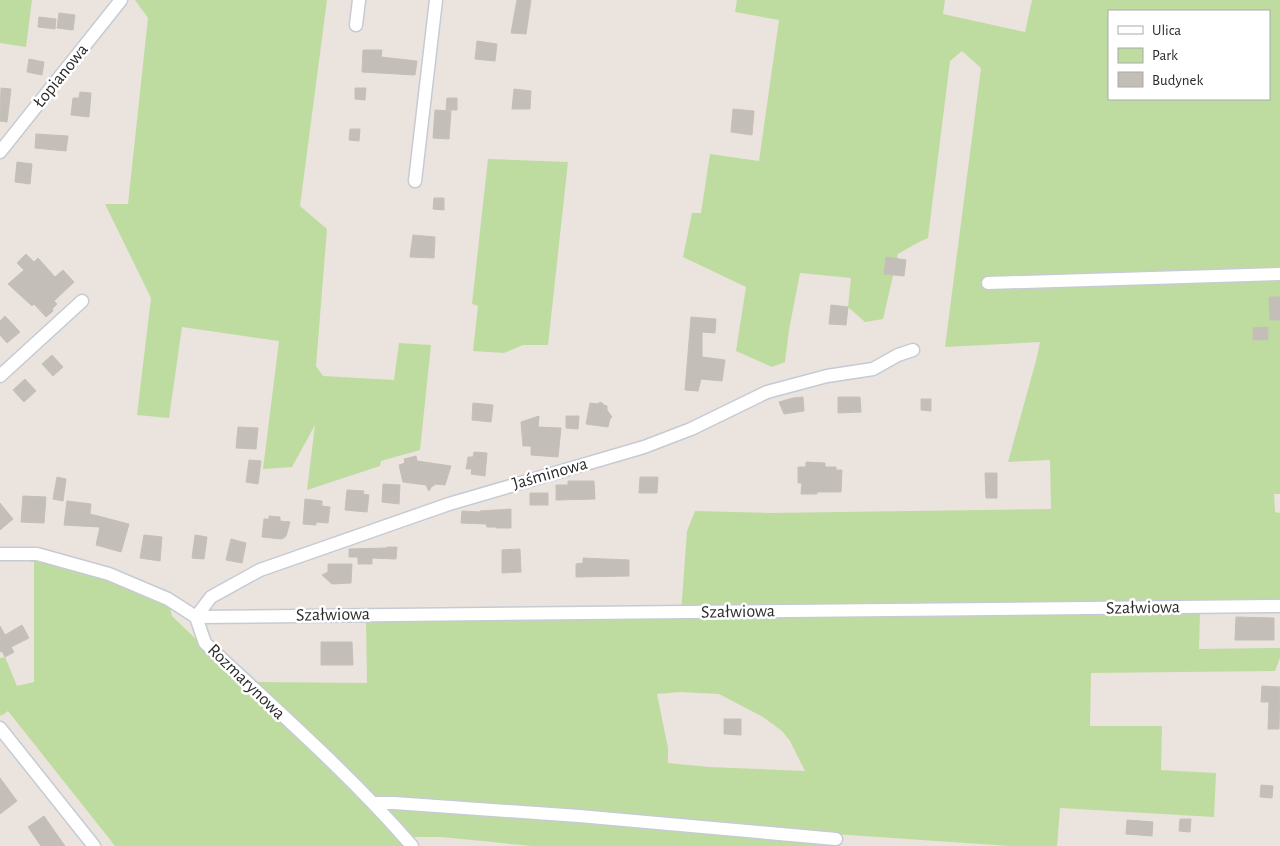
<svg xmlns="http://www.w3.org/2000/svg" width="1280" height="846" font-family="'Alegreya Sans',sans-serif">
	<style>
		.green { fill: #bfdca0; fill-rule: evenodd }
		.building { fill: #c4beb9; stroke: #c6bfb8 }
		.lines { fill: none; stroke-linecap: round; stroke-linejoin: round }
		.minor-casing { stroke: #c6cbd3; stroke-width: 15 }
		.minor { stroke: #fff; stroke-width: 12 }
		.labels { text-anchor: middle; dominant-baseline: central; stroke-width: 5; stroke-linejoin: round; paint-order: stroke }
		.street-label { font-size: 18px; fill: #2b2b2b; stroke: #fff }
	</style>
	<rect width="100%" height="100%" fill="#ebe3de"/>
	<path class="green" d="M0 0H32L26 47 0 43Z
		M135 0H327L300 206 327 229 316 366 323 376 394 380 399 343 431 345 420 450 381 461 380 466 307 490 315 425 292 467 263 469 279 341 182 327 169 418 137 415 151 298 105 204H128L148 18Z
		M737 0H945L943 14 1025 32 1032 0H1280V494H1274L1275 512 1280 513V606L1212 607 1200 613 1199 649 1280 648V658L1275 671 1091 673 1090 726H1162L1161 770 1216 773 1214 817 1060 808 1057 846H1010L834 834 840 846H532L441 837H414L367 789 256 682 367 683 366 621H430L431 614 681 613 687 531 695 511 769 513 1051 509 1050 460 1008 462 1037 357 1040 342 945 347 981 68 962 51 950 61 928 238 919 242 898 254 883 319 865 322 848 307 851 278 800 273 789 330 785 362 772 367 736 351 746 287 683 257 692 213H701L710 154 759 161 779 20 735 12ZM1109 11H1269V99H1109ZM680 692 719 694 763 717 782 731 790 741 805 771 709 767 668 763V748L657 694Z
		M488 159 568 162 548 345H523L504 353 473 351 478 306 472 304Z
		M28 553 168 599 172 616 375 812 406 846H115L8 711 1 716 0 714V658L5 657 17 686 34 682V562H30Z"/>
	<path class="building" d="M517 0H531L526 34 511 33Z
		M59 13 75 15 73 30 57 28Z
		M39 17 56 19 55 29 38 27Z
		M477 41 497 44 495 61 475 59Z
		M363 50H382L381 57 417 61 415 75 362 72Z
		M29 59 44 62 42 75 27 72Z
		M1 88 11 89 7 122 0 121Z
		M355 88H366L365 100 355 99Z
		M514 89 531 91 530 109H512Z
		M80 92 91 93 89 117 71 115 73 98H79Z
		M447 98H457V110H446Z
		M733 109 754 111 752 135 731 132Z
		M435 110 451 111 449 139 433 138Z
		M350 129H360L359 141 349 140Z
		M36 134 68 136 66 151 35 148Z
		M17 162 32 164 30 184 15 182Z
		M434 198H444V210L433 209Z
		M413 235 435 237 434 258 410 257Z
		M26 254 34 262 38 258 55 277 63 270 74 282 54 301 57 304 52 309 53 311 46 317 34 304 32 306 8 284 24 270 17 263Z
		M886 257 906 260 904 276 884 274Z
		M1269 297H1280V320H1270Z
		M831 305 848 307 846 325 829 324Z
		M5 316 20 332 7 343 0 335V321Z
		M691 317 716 319 715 333 702 332V357L725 360 722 381 701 379 698 391 685 390Z
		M1268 327V340H1253V328Z
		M52 355 63 367 53 376 42 364Z
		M25 379 36 391 24 402 13 390Z
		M803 397 804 411 784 414 779 402 793 398Z
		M838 397H860L861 412 838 413Z
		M921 399H931V411L921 410Z
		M601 402 604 405 607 406V410L612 417 610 419 608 427 586 424 590 403 597 404Z
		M473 403 493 405 491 422 472 420Z
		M539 416 538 427 561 428 558 457 531 455V446H523L521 422Z
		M566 416H579L578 429 566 428Z
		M238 427 258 428 256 449 236 448Z
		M474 452 487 453 485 476 471 474 472 469H466L468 457H473Z
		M416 456 417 461 451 466 445 485 434 484V486H432L429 491 426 485 403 482 399 465 405 463 404 459Z
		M249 460 261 461 258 484 246 482Z
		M806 462 825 463V467H836V470H842L841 492H817V494H801L802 483H798V467H806Z
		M985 473H997V498H986Z
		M57 477 66 479 63 501 53 499Z
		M640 477H658L657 493H639Z
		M568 481H594L595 499 556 500V485H568Z
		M383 484 400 485 399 504 382 502Z
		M347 490 364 491 363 494 369 495 367 512 345 510Z
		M530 493H548V505H530Z
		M23 496 46 497 44 523 21 522Z
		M305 499 322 501V506L330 507 328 523 316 522V525L303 524Z
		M67 501 91 504 90 514 129 524 121 552 96 545 100 527 64 525Z
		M0 503 13 519 0 530Z
		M511 509V528H496V527H487L486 524 461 523 462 511 480 512V511Z
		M269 516 280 517V521L290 522 286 536 282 539 262 537 264 519H269Z
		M144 535 162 537 160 561 140 558Z
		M195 535 207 537 204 559 192 558Z
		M231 539 246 543 242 563 226 560Z
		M387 547H397L396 559 372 558V564H358V557H349V549L387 548Z
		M520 549 521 572 502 573V550Z
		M583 558 629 560V576L576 577V564L583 563Z
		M328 564H352L351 583 332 584 322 575 328 572Z
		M1236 617 1274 618V640H1235Z
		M22 625 29 638 11 647 14 652 5 657 2 651 0 652V626L5 635Z
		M321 642H352L353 665H321Z
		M1262 686 1280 687 1279 729H1268L1269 702H1261Z
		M724 719H741V735L724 734Z
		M0 778 17 801 0 814Z
		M1261 785 1273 786 1272 798 1260 797Z
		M44 816 53 829 65 846H41L28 827Z
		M1180 819H1191L1190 832 1179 831Z
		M1127 820 1153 822 1152 836 1126 834Z"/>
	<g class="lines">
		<g class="minor-casing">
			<path id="minor" d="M356 25 359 0
				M0 152 121 0
				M415 181 436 0
				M988 283 1280 274
				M0 376 82 301
				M0 554H37L109 574 168 599 196 617 205 643C275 709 349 773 412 846
				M196 617 1280 606
				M196 617 211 597 260 570 449 504 644 447 691 429 767 392 827 376 873 369 898 355 913 350
				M0 728 94 846
				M373 803H394L579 816 836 839"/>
		</g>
		<use href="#minor" class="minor"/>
	</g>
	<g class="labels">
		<g class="street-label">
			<text transform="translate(61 76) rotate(-51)">Łopianowa</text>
			<text transform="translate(550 474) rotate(-16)">Jaśminowa</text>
			<text transform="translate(1143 608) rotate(-1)">Szałwiowa</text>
			<text transform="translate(738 612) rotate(-1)">Szałwiowa</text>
			<text transform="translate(333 615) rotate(-1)">Szałwiowa</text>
			<text transform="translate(246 682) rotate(44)">Rozmarynowa</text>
		</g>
	</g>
	<rect x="1108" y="10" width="162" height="90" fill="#ffffff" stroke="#aaaaaa"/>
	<rect x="1118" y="26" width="25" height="8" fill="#ffffff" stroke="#aaaaaa"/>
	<text x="1152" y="35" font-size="15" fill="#2b2b2b">Ulica</text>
	<rect x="1118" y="48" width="25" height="15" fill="#bfdca0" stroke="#aaaaaa"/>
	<text x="1152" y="60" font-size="15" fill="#2b2b2b">Park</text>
	<rect x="1118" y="72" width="25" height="15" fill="#c4beb9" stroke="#aaaaaa"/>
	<text x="1152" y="85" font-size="15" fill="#2b2b2b">Budynek</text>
</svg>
